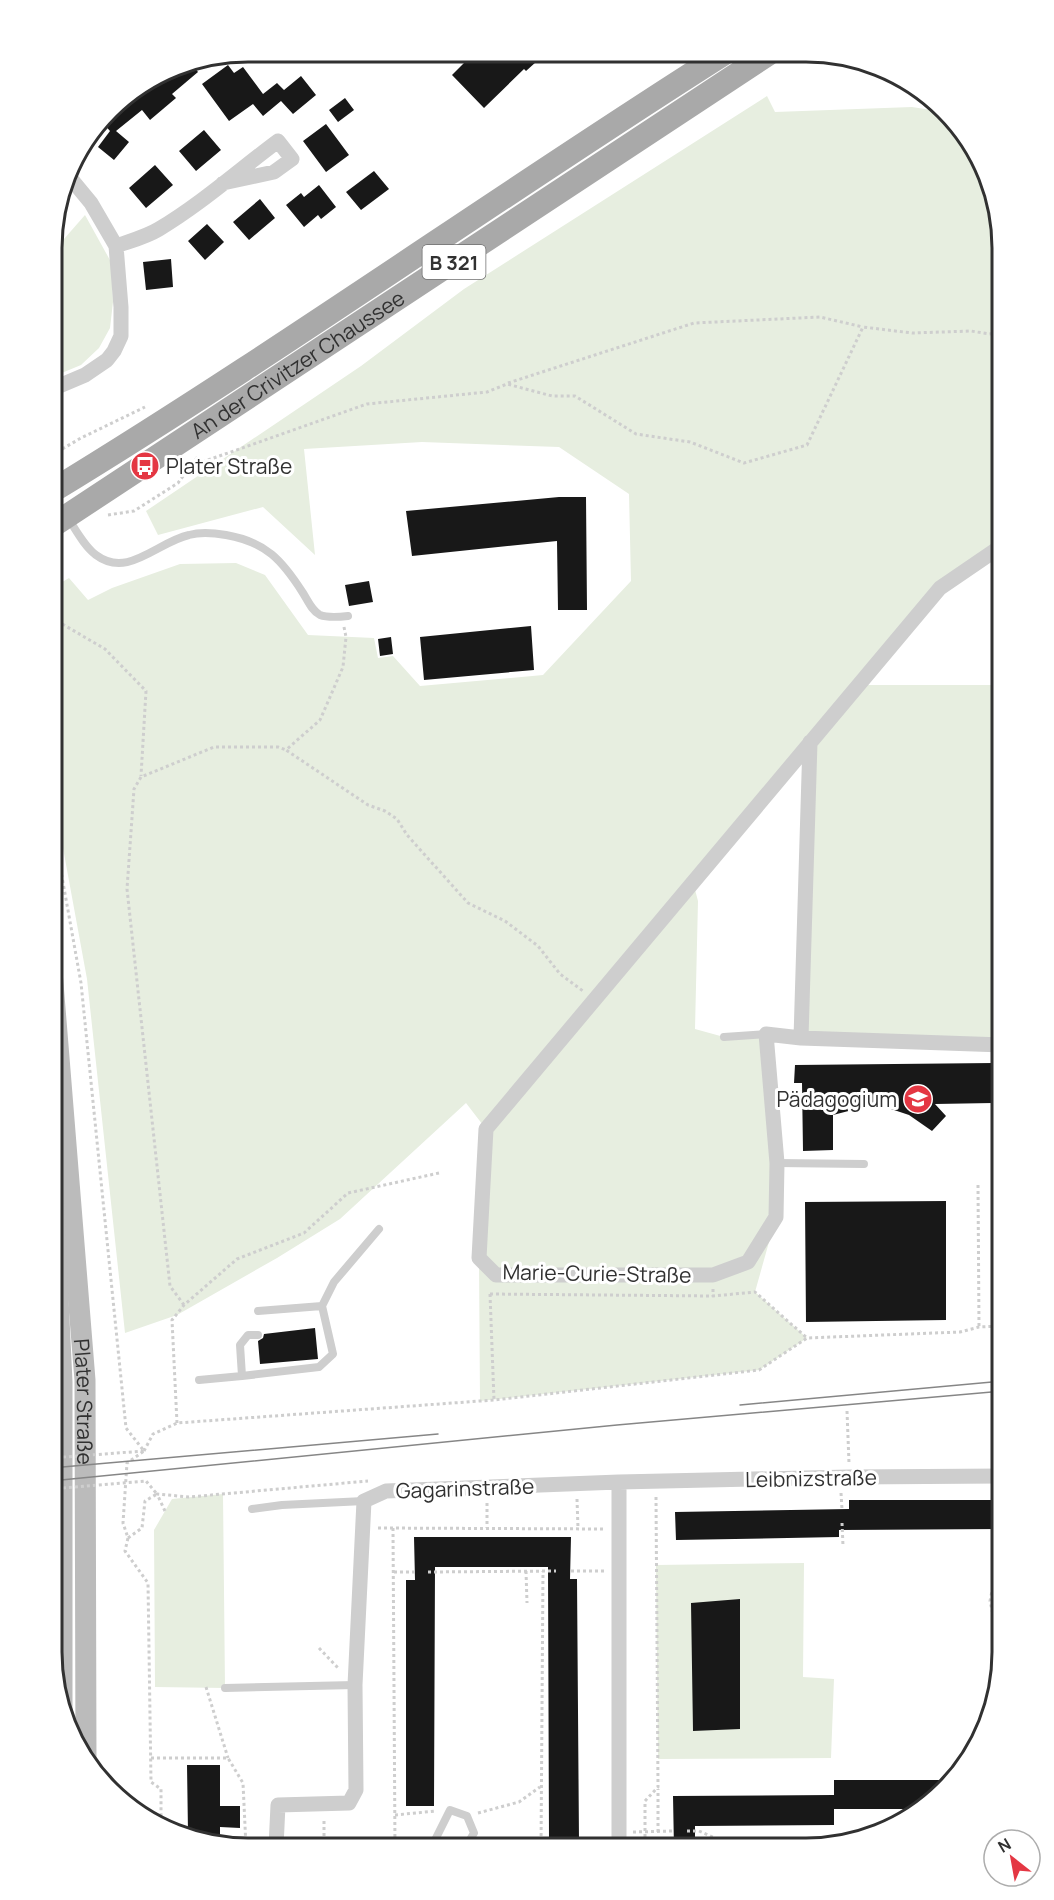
<svg xmlns="http://www.w3.org/2000/svg" width="1054" height="1900" font-family="Manrope,sans-serif">
	<style>
		.green { fill: #e7eee0 }
		.building { fill: #181818 }
		.lines { fill: none; stroke-linecap: round; stroke-linejoin: round }
		.path { stroke: #cecece; stroke-width: 3; stroke-dasharray: 3 3; stroke-linecap: butt }
		.lane { stroke: #cecece; stroke-width: 8 }
		.street { stroke: #cecece; stroke-width: 15 }
		.secondary { stroke: #bbb; stroke-width: 21 }
		.primary { stroke: #a9a9a9; stroke-width: 24 }
		.tram { stroke: #868686; stroke-width: 1.5 }
		.path-bridge { stroke: #cecece; stroke-width: 3; stroke-dasharray: 3 3; stroke-linecap: butt }
		.labels { text-anchor: middle; dominant-baseline: central; stroke-width: 6; stroke-linejoin: round; paint-order: stroke }
		.shield { fill: #fff; stroke: #6f6f6f; stroke-width: 1.5 }
		.shield-label { font-size: 20px; font-weight: bold; fill: #313131 }
		.street-label { font-size: 21px; fill: #313131; stroke: #fff }
		.poi-label { font-size: 21px; fill: #313131; stroke: #fff; text-anchor: start }
		.rim { fill: none; stroke: #313131; stroke-width: 3 }
	</style>
	<rect width="100%" height="100%" fill="#fff"/>
	<path class="green" d="M767 96 775 112 912 107 944 112 992 184 1003 248V545L940 588 858 685H1003V1045L801 1038 810 742 693 882 698 901 695 1029 724 1037 766 1034 776 1217 755 1292 807 1338 759 1370 480 1401 479 1258 486 1129 466 1103 340 1219 277 1258 177 1315 125 1333 87 979 52 788V588L69 578 88 600 112 588 180 564 236 563 265 575 308 635 374 638 378 658 393 656 420 686 543 675 631 581 629 494 559 447 422 442 304 449 315 555 263 507 158 535 146 511 361 366 464 289Z
		M85 215 111 262 113 302 110 328 99 348 81 365 52 377 53 245 57 247Z
		M223 1494 225 1688 155 1687 154 1530 172 1499Z
		M804 1563 803 1677 834 1679 831 1758 658 1759 656 1565Z"/>
	<path class="building" d="M475 52 546 53 526 71 524 69 484 108 452 75Z
		M190 62 198 72 172 94 176 98 150 120 142 110 116 131 129 142 114 160 98 147 110 131 101 121 118 100 173 66Z
		M228 65 234 73 243 67 263 94 277 83 284 90 301 76 316 95 293 114 281 101 263 116 253 104 229 121 202 84Z
		M345 98 354 110 338 122 329 110Z
		M326 124 349 155 326 172 303 141Z
		M204 130 221 150 196 171 179 151Z
		M155 165 173 185 146 208 129 188Z
		M374 171 389 189 361 210 346 192Z
		M319 185 336 207 321 219 318 215 304 227 286 205 301 193 304 197Z
		M260 199 275 218 249 240 233 222Z
		M207 224 224 242 205 260 188 241Z
		M171 259 173 287 146 290 143 262Z
		M559 497H586L587 610H558L557 541 412 556 406 511Z
		M369 581 373 602 349 606 345 585Z
		M531 626 534 670 424 680 420 637Z
		M391 637 393 654 380 656 378 639Z
		M994 1063 993 1103 935 1104 946 1116 932 1131 909 1115 885 1107H864L833 1115V1150L803 1151 802 1083H794L795 1065Z
		M946 1201V1320L806 1322 805 1202Z
		M315 1328 318 1359 260 1364 258 1341 263 1338 264 1334Z
		M849 1500H1003V1529L839 1530V1537L676 1540 675 1512 849 1509Z
		M414 1537H571L570 1579H577L579 1842H572V1848H559V1842H549L548 1567H435L434 1806H406V1580H415Z
		M740 1599V1729L693 1731 691 1603Z
		M187 1765H220V1806H240V1828L220 1827V1847L188 1833Z
		M834 1780H955L926 1809H834V1825L695 1826V1849H674L673 1796 834 1795Z"/>
	<g class="lines">
		<path class="path" d="M786 60 794 54
			M508 383 694 323 820 317 863 327
			M52 455 81 438 145 407
			M191 466 367 404 487 392 507 384 552 396H575L636 434 690 442 744 463 807 445 863 327 912 333 971 331 989 334 1003 332
			M108 515 134 511 178 483 199 455
			M52 557 60 546
			M52 618 105 649 146 691 141 776
			M344 627 346 637 343 667 320 720 286 750 368 805 385 811 397 819 407 835 468 903 505 921 538 946 560 974 583 991
			M52 821 81 983 126 1428 144 1451 127 1463 123 1523 128 1538 125 1551 148 1583 151 1782 161 1789V1822
			M978 1185 979 1327
			M713 1289V1296L755 1292 807 1338
			M490 1294 713 1296
			M490 1294 494 1400
			M184 1305 170 1286 127 889 134 789 141 777 214 747H278L286 750
			M847 1411 849 1463
			M177 1423 172 1320 184 1305 237 1259 304 1233 348 1193 439 1173
			M144 1451 153 1434 177 1423 494 1400 759 1370 807 1338 960 1332 979 1327 1003 1326
			M841 1493 842 1509
			M577 1499 578 1528
			M487 1503V1528
			M165 1511 157 1494 189 1497 368 1481
			M842 1523 843 1546
			M378 1528 605 1529
			M393 1528 395 1848
			M128 1538 142 1528 145 1501 157 1494 146 1481
			M526 1571 527 1603
			M571 1571H605
			M394 1572H415
			M428 1572 556 1571
			M319 1648 339 1669
			M1003 1660 990 1601 1003 1535
			M206 1687 228 1758
			M151 1758H228L243 1783 246 1847
			M478 1813 519 1802 540 1787
			M395 1815 436 1811
			M687 1831H699L715 1838
			M633 1832 674 1831
			M658 1832V1789
			M324 1848V1820
			M541 1848 543 1571
			M645 1849V1801L658 1787 656 1496"/>
		<path class="lane" d="M68 518C76 530 84 546 96 555 128 579 157 542 189 535 200 532 214 533 226 535 266 542 282 560 303 593 308 601 312 611 320 615 328 618 339 617 348 616
			M724 1037 766 1034
			M777 1163 864 1164
			M258 1311 322 1306 334 1282 379 1229
			M242 1376 319 1367 333 1354 322 1306
			M199 1380 242 1376 240 1345 248 1335H258
			M252 1509 282 1505 364 1501
			M225 1688 355 1685
			M832 1845 881 1833
			M431 1848 450 1810 467 1816 474 1833 465 1848
			M720 1849 725 1843 830 1845"/>
		<path class="street" d="M116 246C130 241 146 237 159 229 201 204 239 170 278 141L292 159 274 172 223 183
			M52 389 85 375 107 360 114 351 121 336V307L116 246 91 203 67 174
			M810 742 801 1038 766 1034 777 1163 776 1217 748 1262 713 1275H496L479 1258 486 1129 940 588 1003 545
			M801 1038 1003 1045
			M619 1482 849 1477 1003 1476
			M276 1847 278 1805 349 1803 356 1790 355 1685 364 1501 386 1491 619 1482V1848"/>
		<g class="secondary">
			<path id="s1" d="M52 971 85 1380 86 1762"/>
			<path d="M52 1170 62 1382V1717"/>
		</g>
		<g class="primary">
			<path d="M52 491C280 352 497 197 723 54"/>
			<path id="s2" d="M52 526 768 54"/>
		</g>
		<path class="tram" d="M740 1405 1003 1381
			M51 1468 438 1434
			M51 1481 617 1425 1003 1391"/>
		<path class="path-bridge" d="M51 1458 144 1451
			M51 1489 146 1481"/>
	</g>
	<defs>
		<g id="bus-disc" transform="scale(1.5)"><circle r="9.5" fill="#e43743" stroke="#fff"/><path d="M-5-6H5V4H4V6H2V4H-2V6H-4V4H-5ZM-3.5-4V0h7V-4ZM-3.5 1.2v1.5H-2V1.2ZM2 1.2v1.5H3.5V1.2Z" fill="#fff"/></g>
		<g id="school-disc" transform="scale(1.5)"><circle r="9.5" fill="#e43743" stroke="#fff"/><path d="M0-5L7-2L0 1L-7-2ZM-4 1L0 2.5L4 1V4Q0 6-4 4Z" fill="#fff"/></g>
	</defs>
	<g fill-rule="evenodd">
		<use href="#bus-disc" x="145" y="466"/>
		<use href="#school-disc" x="918" y="1099"/>
	</g>
	<g class="labels">
		<rect class="shield" x="422.5" y="245" width="63" height="34" rx="4.5"/>
		<g class="shield-label">
			<text x="454" y="262">B 321</text>
		</g>
		<g class="street-label">
			<text stroke="none"><textPath href="#s2" startOffset="294">An der Crivitzer Chaussee</textPath></text>
			<text transform="translate(597 1273) rotate(1)">Marie-Curie-Straße</text>
			<text stroke="none"><textPath href="#s1" startOffset="432">Plater Straße</textPath></text>
			<text transform="translate(811 1478) rotate(-1)">Leibnizstraße</text>
			<text transform="translate(465 1488) rotate(-2)">Gagarinstraße</text>
		</g>
		<g class="poi-label">
			<text x="166" y="466">Plater Straße</text>
			<text x="897" y="1099" text-anchor="end">Pädagogium</text>
		</g>
	</g>
	<path d="M0 0H1054V1900H0ZM248 62H806A186 186 0 0 1 992 248V1652A186 186 0 0 1 806 1838H248A186 186 0 0 1 62 1652V248A186 186 0 0 1 248 62Z" fill="#fff" fill-rule="evenodd"/>
	<path class="rim" d="M248 62H806A186 186 0 0 1 992 248V1652A186 186 0 0 1 806 1838H248A186 186 0 0 1 62 1652V248A186 186 0 0 1 248 62Z"/>
	<g transform="translate(1012 1858) rotate(329)"><circle r="28" fill="#ffffff" stroke="#adadad" stroke-width="1.5"/>
	<path d="M0-4.5L10 22L0 15L-10 22Z" fill="#e43743"/>
	<text y="-9" font-size="16" font-weight="bold" text-anchor="middle" fill="#313131">N</text>
	</g>
</svg>
